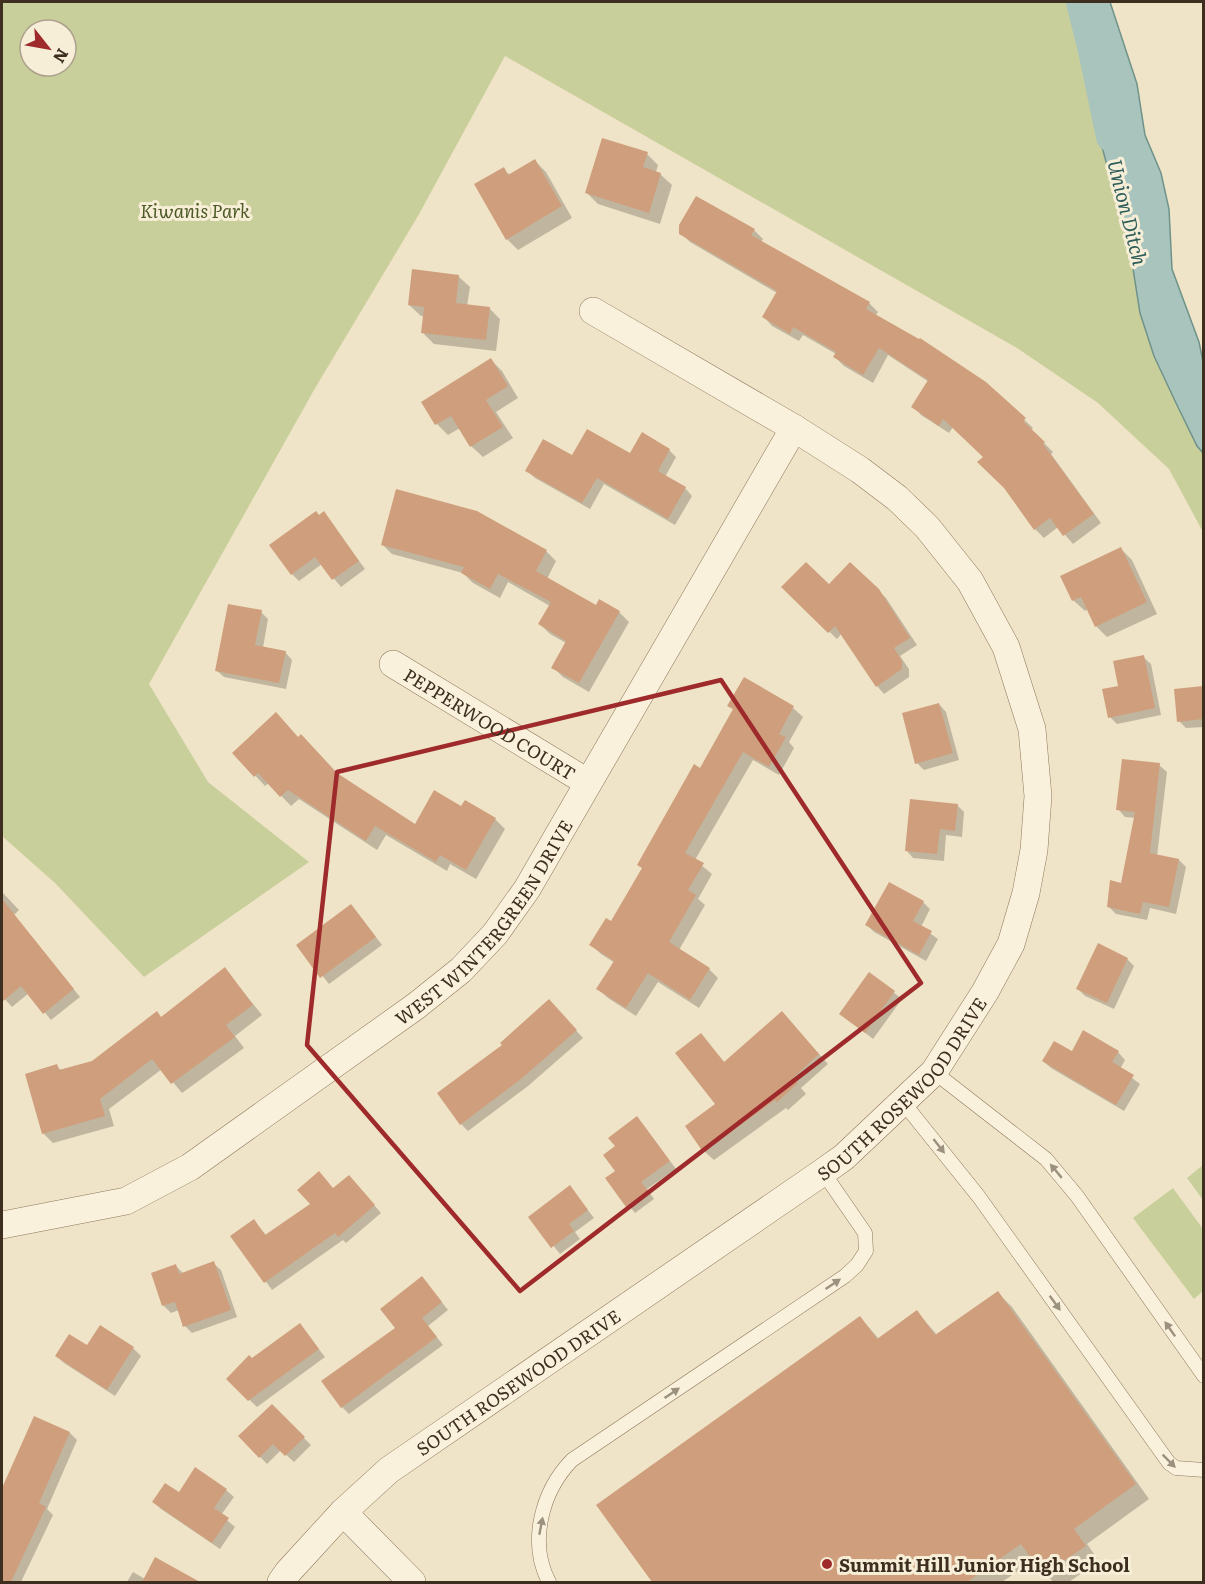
<svg xmlns="http://www.w3.org/2000/svg" width="1205" height="1584" font-family="Literata,serif">
	<style>
		.green { fill: #c9cf9b; fill-rule: evenodd }
		.water { fill: #a9c4bc; stroke: #6f938a; stroke-width: 1.5 }
		.shadow { fill: #0003 }
		.lines { fill: none; stroke-linecap: round; stroke-linejoin: round }
		.canal { stroke: #a9c4bc; stroke-width: 30 }
		.building { fill: #cf9f7d }
		.lane-casing { stroke: #8d765c; stroke-width: 15 }
		.street-casing { stroke: #8d765c; stroke-width: 28 }
		.lane { stroke: #faf1dc; stroke-width: 14 }
		.street { stroke: #faf1dc; stroke-width: 27 }
		.oneway { fill: #9c907e }
		.marked { fill: none; stroke: #9e2a2b; stroke-width: 4.5; stroke-linejoin: round }
		.poi-dot { fill: #9e2a2b; stroke: #f7eed8; stroke-width: 2 }
		.labels { text-anchor: middle; dominant-baseline: central; stroke-width: 6; stroke-linejoin: round; paint-order: stroke }
		.park-label { font-size: 18px; font-style: italic; fill: #4d5a26; stroke: #f7eed8 }
		.street-label { font-size: 18px; fill: #3d2e20; stroke: #f7eed8 }
		.poi-label { font-size: 18px; font-weight: bold; fill: #3d2e20; stroke: #f7eed8; text-anchor: start }
		.water-label { font-size: 20px; font-style: italic; fill: #2f5d5a; stroke: #f7eed8 }
	</style>
	<rect width="100%" height="100%" fill="#f0e4c8"/>
	<path class="green" d="M2 2H1078L1102 52 1104 84 1122 219 1131 256 1140 313 1154 356 1176 403 1197 446 1203 453V532L1169 469 1098 403 1017 348 505 56 418 216 314 390 149 684 208 782 309 862 144 977 56 884 2 836ZM30 30H66V66H30Z
		M1203 1165V1200L1187 1178Z
		M1173 1188 1203 1229V1291L1194 1299 1133 1218Z"/>
	<path class="water" d="M1078 2H1110L1137 84 1145 135 1161 173 1169 209 1172 269 1199 342 1204 366 1203 453 1197 446 1176 403 1154 356 1140 313 1131 256 1101 143 1104 84 1102 52Z"/>
	<path class="shadow" d="M647 154 658 165 656 172 660 174 672 185 660 224 598 204 587 193Z
		M535 161 546 172 572 218 518 250 507 239 503 169 510 175Z
		M754 230 763 239 761 242 869 303 878 312 876 315 985 383 1033 428 1031 430 1053 452 1051 454 1101 523 1073 544 1058 527 1044 538 1035 529 985 457 953 427 949 433 921 415 913 406 929 382 888 355 873 383 844 366 835 357 836 354 803 335 799 341 772 326 764 317 777 293 690 242 681 233Z
		M458 276 470 287 467 306 489 308 500 319 496 351 434 344 423 333 425 316H421L409 305Z
		M491 360 502 371 518 398 496 412 513 438 483 457 471 446 460 428 448 435 437 424Z
		M669 450 676 457 665 477 685 488 692 496 675 525 604 484 590 509 535 478 527 470 572 457 631 455Z
		M324 513 365 569 341 587 322 564 299 581 292 574 319 517Z
		M382 544 546 551 556 561 547 579 596 607 619 612 629 622 589 692 563 677 553 667 566 643 550 634 540 624 550 606 508 582 500 598 473 583 463 573 392 554Z
		M1121 549 1132 560 1157 614 1107 637 1096 626 1088 609 1085 611 1073 600Z
		M850 564 886 598 917 645 900 656 909 669V677L884 694 877 686 842 633 837 639 783 587 829 586Z
		M261 612 268 619 263 648 285 652 292 660 286 689 224 677 216 670Z
		M1143 657 1151 664 1161 715 1117 724 1110 717 1120 687Z
		M745 679 793 708 803 717 789 742 794 748 779 775 753 760 695 860 712 874 698 899 705 905 679 950 709 969 718 978 699 1008 658 982 636 1016 608 998 598 989 615 963 601 954 591 944 612 923 701 770 734 710 729 706Z
		M1204 687V727L1186 728 1179 721 1175 690Z
		M939 704 946 712 959 760 924 770 917 763Z
		M298 738 338 775 415 826 462 808 495 819 505 829 476 879 450 864 447 871 386 835 377 850 299 799 291 806 269 783 265 786 234 753Z
		M1159 765 1167 772 1157 856 1179 860 1186 867 1176 914 1150 908 1147 920 1116 914 1108 906 1122 885 1136 818 1125 817 1118 809Z
		M957 805 964 812 962 837 946 835 944 861 913 858 906 850Z
		M2 892 19 910 14 915 80 997 51 1020 29 993 12 1007 2 996Z
		M923 902 930 909 921 927 938 939 926 961 874 932 866 924Z
		M358 914 382 945 329 984 298 945Z
		M1127 959 1134 966 1114 1009 1085 996 1078 989Z
		M225 969 262 1015 235 1036 244 1048 182 1093 162 1069 109 1109 114 1126 53 1143 43 1133 57 1066 62 1071 92 1062 162 1018Z
		M870 974 902 999 873 1039 841 1014Z
		M556 1009 583 1038 528 1086 468 1131 461 1124Z
		M791 1023 828 1064 801 1088 806 1094 788 1110 786 1108 714 1160 704 1151 718 1105 701 1035 725 1063Z
		M1118 1052 1125 1060 1120 1069 1140 1084 1124 1111 1051 1068 1043 1061 1072 1053Z
		M644 1126 676 1169 647 1189 654 1199 635 1213 608 1179 617 1172Z
		M356 1184 381 1213 346 1243 343 1240 272 1290 233 1236 254 1221 267 1236 334 1190Z
		M570 1187 594 1218 575 1232 580 1239 560 1254 530 1217Z
		M213 1263 221 1270 237 1317 192 1333 185 1326 179 1310 171 1313 163 1305 176 1266 184 1274Z
		M429 1286 448 1310 428 1326 443 1345 349 1414 342 1407Z
		M998 1293 1012 1307 1149 1499 1087 1544 1099 1561 1069 1582H1053L1034 1560 1002 1582H654L598 1505 860 1317 879 1339 917 1312 938 1336Z
		M300 1325 325 1357 257 1407 228 1379Z
		M100 1327 133 1348 141 1356 115 1396 64 1363 57 1356 88 1347Z
		M272 1406 311 1445 294 1462 281 1450 267 1464 240 1436Z
		M35 1418 70 1433 77 1440 47 1509 53 1515 21 1582H2L3 1545 2 1532 6 1523 2 1521V1491Z
		M226 1490 234 1497 221 1515 235 1527 220 1549 161 1509 154 1502 179 1494Z
		M133 1572 145 1579 189 1578 194 1582H127Z"/>
	<g class="lines">
		<path class="canal" d="M1081 2 1094 55 1111 137"/>
	</g>
	<path class="building" d="M602 138 648 152 643 167 661 173 649 213 585 193Z
		M535 159 562 206 506 240 474 184 504 167 508 175Z
		M696 196 755 229 751 235 870 302 866 309 919 339 920 338 986 382 1026 418 1023 421 1045 442 1043 444 1094 514 1063 536 1050 518 1034 530 1004 488 977 462 983 457 943 419 939 426 911 407 928 380 879 348 863 375 833 357 836 352 793 327 790 334 762 317 777 291 679 234V225Z
		M412 269 459 275 456 303 490 307 486 340 421 333 424 307 408 305Z
		M491 358 508 386 486 400 503 427 470 447 451 416 435 425 421 402Z
		M587 429 630 453 642 432 670 449 658 471 686 487 668 519 597 478 582 503 525 471 543 439 572 455Z
		M396 489 477 511 547 550 536 571 596 605 599 599 620 611 579 683 551 668 566 641 538 624 551 602 498 574 490 589 461 573 464 567 381 545Z
		M316 511 319 515 324 511 359 561 332 580 315 557 291 575 269 545Z
		M1121 547 1147 602 1095 627 1081 597 1072 601 1060 576Z
		M806 562 829 584 850 562 879 589 910 638 894 648 902 661V669L876 687 835 626 828 633 781 587Z
		M228 604 262 610 255 645 286 651 279 683 215 671Z
		M1144 655 1155 708 1108 718 1102 689 1118 686 1113 661Z
		M744 677 794 706 779 734 786 737 769 767 743 752 685 853 704 863 688 890 696 895 669 942 710 968 690 1000 648 973 626 1008 596 989 614 961 589 945 606 918 611 921 642 868 637 865 694 764 700 768 733 709 727 706Z
		M1203 686V719L1177 722 1174 689Z
		M939 703 953 753 915 764 902 713Z
		M276 712 298 737 301 734 337 773 415 824 434 790 461 806 465 800 496 818 466 870 440 855 436 862 375 826 366 841 288 790 280 797 258 773 254 777 232 753Z
		M1122 759 1160 763 1150 853 1179 859 1169 907 1143 902 1140 914 1107 907 1110 880 1121 883 1135 812 1116 810Z
		M910 799 958 804 955 831 940 829 937 854 905 851Z
		M889 882 924 901 913 921 932 931 919 955 865 925Z
		M2 899 74 989 43 1014 21 986 2 1002Z
		M351 904 376 937 320 978 296 945Z
		M1098 943 1128 958 1107 1003 1076 989Z
		M225 967 253 1005 226 1025 235 1037 171 1084 152 1059 100 1099 105 1116 42 1134 25 1074 57 1064 59 1070 92 1061 157 1011 161 1017Z
		M869 972 895 991 865 1033 839 1014Z
		M549 999 577 1030 521 1079 460 1125 437 1093 502 1045 500 1043Z
		M782 1011 819 1054 793 1078 798 1083 777 1102 775 1100 703 1152 685 1126 715 1104 675 1053 701 1033 724 1062Z
		M1083 1030 1119 1051 1112 1062 1134 1075 1116 1105 1042 1061 1054 1041 1072 1051Z
		M637 1116 670 1161 641 1182 648 1191 626 1207 605 1178 615 1171 603 1155 615 1146 608 1138Z
		M319 1171 333 1188 349 1175 375 1205 338 1237 335 1233 264 1283 230 1236 254 1219 265 1235 310 1204 297 1190Z
		M570 1185 588 1210 569 1224 574 1231 551 1248 528 1217Z
		M214 1261 231 1310 183 1327 175 1302 162 1306 151 1273 176 1264 179 1274Z
		M422 1276 442 1302 422 1318 437 1337 341 1408 321 1381 395 1328 380 1309Z
		M998 1291 1136 1484 1074 1529 1086 1546 1043 1575 1021 1544 967 1582H652L596 1505 860 1316 877 1339 917 1310 935 1335Z
		M300 1323 319 1349 248 1401 226 1379 249 1355 252 1358Z
		M100 1325 134 1347 107 1390 55 1356 69 1334 87 1345Z
		M272 1404 305 1437 285 1456 273 1444 259 1458 238 1436Z
		M34 1416 70 1432 39 1503 46 1507 11 1582H2V1488Z
		M195 1467 227 1489 214 1508 229 1518 212 1543 152 1502 165 1483 179 1492Z
		M155 1557 200 1582H142Z"/>
	<g class="lines">
		<g class="lane-casing">
			<path id="lane" d="M934 1072 1046 1159 1077 1196 1204 1376
				M902 1101 979 1197 1169 1463 1176 1468 1204 1470
				M549 1582C528 1542 542 1491 572 1460L845 1276 857 1265 866 1251 865 1233 823 1172"/>
		</g>
		<g class="street-casing">
			<g id="street">
				<path id="s1" d="M393 664 587 782"/>
				<path id="s2" d="M2 1225 126 1201 190 1167 416 1006 461 970 495 934 527 889 794 428"/>
				<path d="M343 1512 412 1582"/>
				<path id="s3" d="M281 1582 288 1572 343 1512 389 1470 823 1172 844 1157 934 1072 985 992 1011 944 1026 893 1034 850 1038 796 1032 729 1006 647 970 581 927 527 897 498 860 470 794 428 593 311"/>
			</g>
		</g>
		<use href="#lane" class="lane"/>
		<use href="#street" class="street"/>
	</g>
	<defs><path id="oneway-solid" d="M-6-.8H1V-3.2L6.5 0L1 3.2V.8H-6Z" transform="scale(1.5)"/></defs>
	<g class="oneway">
		<use href="#oneway-solid" transform="translate(939 1146) rotate(52)"/>
		<use href="#oneway-solid" transform="translate(1056 1171) rotate(-130)"/>
		<use href="#oneway-solid" transform="translate(833 1284) rotate(-34)"/>
		<use href="#oneway-solid" transform="translate(1055 1303) rotate(54)"/>
		<use href="#oneway-solid" transform="translate(1170 1329) rotate(-125)"/>
		<use href="#oneway-solid" transform="translate(672 1393) rotate(-34)"/>
		<use href="#oneway-solid" transform="translate(1169 1461) rotate(45)"/>
		<use href="#oneway-solid" transform="translate(541 1526) rotate(-79)"/>
	</g>
	<path class="marked" d="M721 680 921 983 520 1291 307 1045 337 772Z"/>
	<circle class="poi-dot" cx="827" cy="1564" r="6"/>
	<g class="labels">
		<g class="park-label">
			<text x="195" y="210">Kiwanis Park</text>
		</g>
		<g class="street-label">
			<text stroke="none"><textPath href="#s1" startOffset="114">PEPPERWOOD COURT</textPath></text>
			<text stroke="none"><textPath href="#s2" startOffset="585">WEST WINTERGREEN DRIVE</textPath></text>
			<text stroke="none"><textPath href="#s3" startOffset="798">SOUTH ROSEWOOD DRIVE</textPath></text>
			<text stroke="none"><textPath href="#s3" startOffset="312">SOUTH ROSEWOOD DRIVE</textPath></text>
		</g>
		<g class="poi-label">
			<text x="839" y="1564">Summit Hill Junior High School</text>
		</g>
		<g class="water-label">
			<text transform="translate(1129 212) rotate(76)">Union Ditch</text>
		</g>
	</g>
	<rect width="1205" height="1584" fill="none" stroke="#3d2e20" stroke-width="6"/>
	<g transform="translate(48 48) rotate(121)"><circle r="28" fill="#f7eed8" stroke="#ada18e" stroke-width="1.5"/>
	<path d="M0-4.5L10 22L0 15L-10 22Z" fill="#9e2a2b"/>
	<text y="-9" font-size="16" font-weight="bold" text-anchor="middle" fill="#3d2e20">N</text>
	</g>
</svg>
